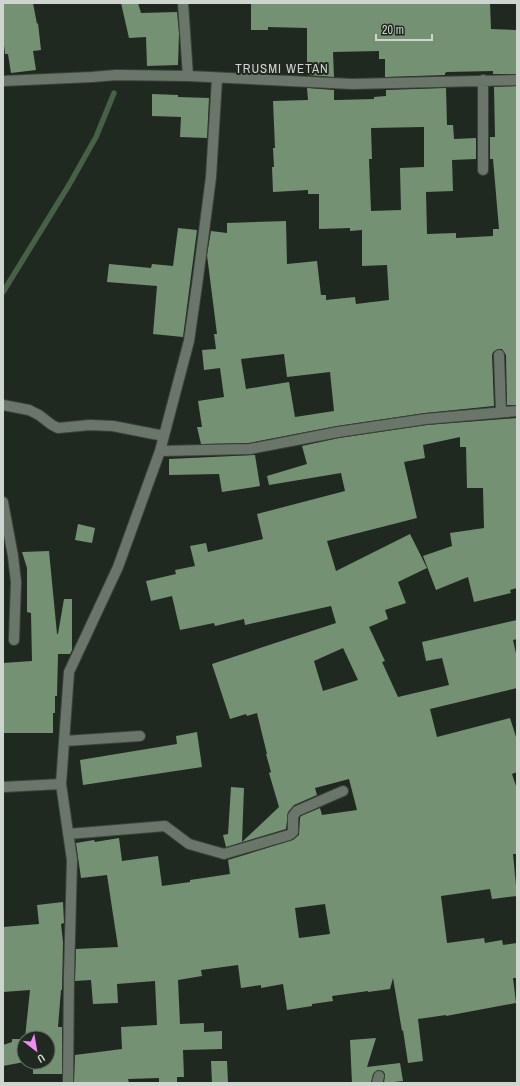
<svg xmlns="http://www.w3.org/2000/svg" width="520" height="1086" font-family="'Archivo Narrow',sans-serif">
	<style>
		.lines { fill: none; stroke-linecap: round; stroke-linejoin: round }
		.stream { stroke: #466146; stroke-width: 5.5 }
		.building { fill: #759174; fill-rule: evenodd }
		.minor-casing { stroke: #3c443c; stroke-width: 12 }
		.minor { stroke: #6b766b; stroke-width: 10 }
		.labels { text-anchor: middle; dominant-baseline: central; stroke-width: 4; stroke-linejoin: round; paint-order: stroke }
		.quarter-label { font-size: 13px; letter-spacing: 1px; fill: #ced4ce; stroke: #202920 }
	</style>
	<rect width="100%" height="100%" fill="#202920"/>
	<g class="lines">
		<path class="stream" d="M3 292 69 185 96 137 114 93"/>
	</g>
	<path class="building" d="M3 3H33L37 24 38 23 41 50 33 51 36 70 11 73 8 54H5L3 36Z
		M121 3H138L141 13 177 12 179 33 178 65 147 66 146 37 129 38Z
		M251 3H403V4L490 3 491 29 517 30V74H493V71L447 72 445 73V75L385 77V59H379V51L333 52 334 77 307 75V28L268 27V30H251Z
		M517 86V405H507L506 355 502 349H498L493 352 492 355 494 406 425 413 337 426 249 443 201 444 197 427H202L198 401 224 397 220 368 204 370 202 350 216 349 214 334H217L207 255 211 231 227 233V223L286 221 287 264 317 261 321 295H326V300L355 297 356 304 389 300 387 265 362 266V230L350 231V228L319 229V194H308V190L273 192 272 167H274L273 148H275L273 101 308 100 307 88 334 90V100H338L374 99V97L386 96V90L446 88 447 125H453L454 139 476 138V159L452 160 453 191 426 192 427 234 456 233V238L493 236V229H499L493 159H490V137H495L494 87ZM424 127V167L400 168 401 210 371 211 369 159H372L371 128ZM284 354 287 377 330 372 334 411 295 417 289 382 246 389 241 359Z
		M152 94 178 95V97L209 98 207 138 180 137 181 117 152 116Z
		M178 228 197 230 183 337 153 334 157 286 107 282 109 264 151 268 152 264 173 266Z
		M517 418V588L510 590 511 593 474 602 468 577 436 590 423 556 452 546 450 533 484 528 483 488H467L466 447H460V437L423 445 425 458 404 462 417 518 327 541 336 571 410 534 427 568 398 582 406 603 385 610 388 619 369 627 385 661 382 662 398 697 449 685 442 658 426 661 422 642 517 620V639L513 640 517 658V688L430 709 437 737 510 718 517 740V772L512 774 517 789V854H513L517 896 492 899 490 889 441 896 447 943 484 938 485 943 502 940 503 945 517 943V978H513L516 1003 446 1016V1015L418 1019 423 1061 408 1063 403 1030 402 1031 393 978 390 989 368 992V991L332 996 333 1001 312 1004V1006L287 1010 283 984 261 988V985L241 988 238 965 201 970 202 976 178 980 180 1024 204 1023V1032L222 1031V1049L183 1050 184 1077H177V1083H159V1078L128 1079 129 1083H74L75 1055 122 1049 121 1027 157 1025 155 981 117 984 118 1003 93 1004 91 980 75 981 76 949 118 947 107 875 81 878 76 843 94 840 95 842 119 838 122 861 158 856 162 886 190 882V880L230 874 228 860 293 840 299 835 300 818 301 816 320 808 322 815 357 810 349 779 315 788 317 795 294 805 288 812 286 829 226 847 223 835 228 834 231 787 244 788 242 842 279 807 269 773 271 772 266 754H267L257 713 247 716 246 714 230 719 212 664 336 623 331 606 245 625 244 619 215 626 214 623 180 630 172 596 151 601 146 581 176 574 175 570 195 566 190 546 206 543 208 552 263 539 257 514 345 491 341 473 269 485 267 476 307 464 302 446 339 438 427 425ZM343 648 358 680 323 691 314 661ZM325 904 330 934 299 938 295 908Z
		M255 455 260 486 222 492 219 474 169 475V459Z
		M78 524 95 528 92 543 75 540Z
		M49 551 57 634H58L64 599H72V650L70 654H58L57 696H55V713H53V733H3V663L32 661 31 613 27 612V568L22 552Z
		M197 732 202 767 83 785 80 760 177 744 176 736Z
		M63 902 64 923 61 924 63 942 62 990H61L58 1027H62V1074H33V1062H48V1038H25L30 990 3 992V927L39 924 37 905Z
		M376 1038 367 1067 400 1063 403 1081 384 1083 385 1074 383 1071 378 1070 373 1074 371 1083H352L350 1040Z
		M12 1039H24V1062L3 1066V1045L12 1042Z
		M211 1061H227L228 1083H212Z"/>
	<g class="lines">
		<g class="minor-casing">
			<path id="minor" d="M183 3 188 76
				M3 81 92 77 116 75 188 76 352 84 517 80
				M483 170V80
				M499 355 501 412
				M3 405 29 410 39 415 52 425 58 428 90 425 113 426 164 436
				M160 451 250 449 338 432 426 419 517 411
				M3 502 13 556 16 582 14 640
				M65 741 140 736
				M3 787 61 784
				M68 834 165 826 189 844 224 854 289 835 293 832V816L297 811 343 791
				M68 1083 69 975 72 860 61 784 69 672 118 567 160 451 189 341 198 278 211 177 217 79
				M377 1083 379 1076"/>
		</g>
		<use href="#minor" class="minor"/>
	</g>
	<g class="labels">
		<g class="quarter-label">
			<text x="282" y="68">TRUSMI WETAN</text>
		</g>
	</g>
	<rect width="520" height="1086" fill="none" stroke="#ced4ce" stroke-width="8"/>
	<g transform="translate(36 1050) rotate(149)"><circle r="19" fill="#202920" stroke="#666d66"/>
	<path d="M0-3L7 15L0 10L-7 15Z" fill="#ef8bf7"/>
	<text y="-6" font-size="11" font-weight="bold" text-anchor="middle" fill="#ced4ce">U</text>
	</g>
	<path d="M376 34v6h56v-6" fill="none" stroke="#ced4ce" stroke-width="2"/>
	<text x="382" y="34" font-size="12" fill="#ced4ce" stroke="#202920" stroke-width="3" paint-order="stroke">20 m</text>
</svg>
